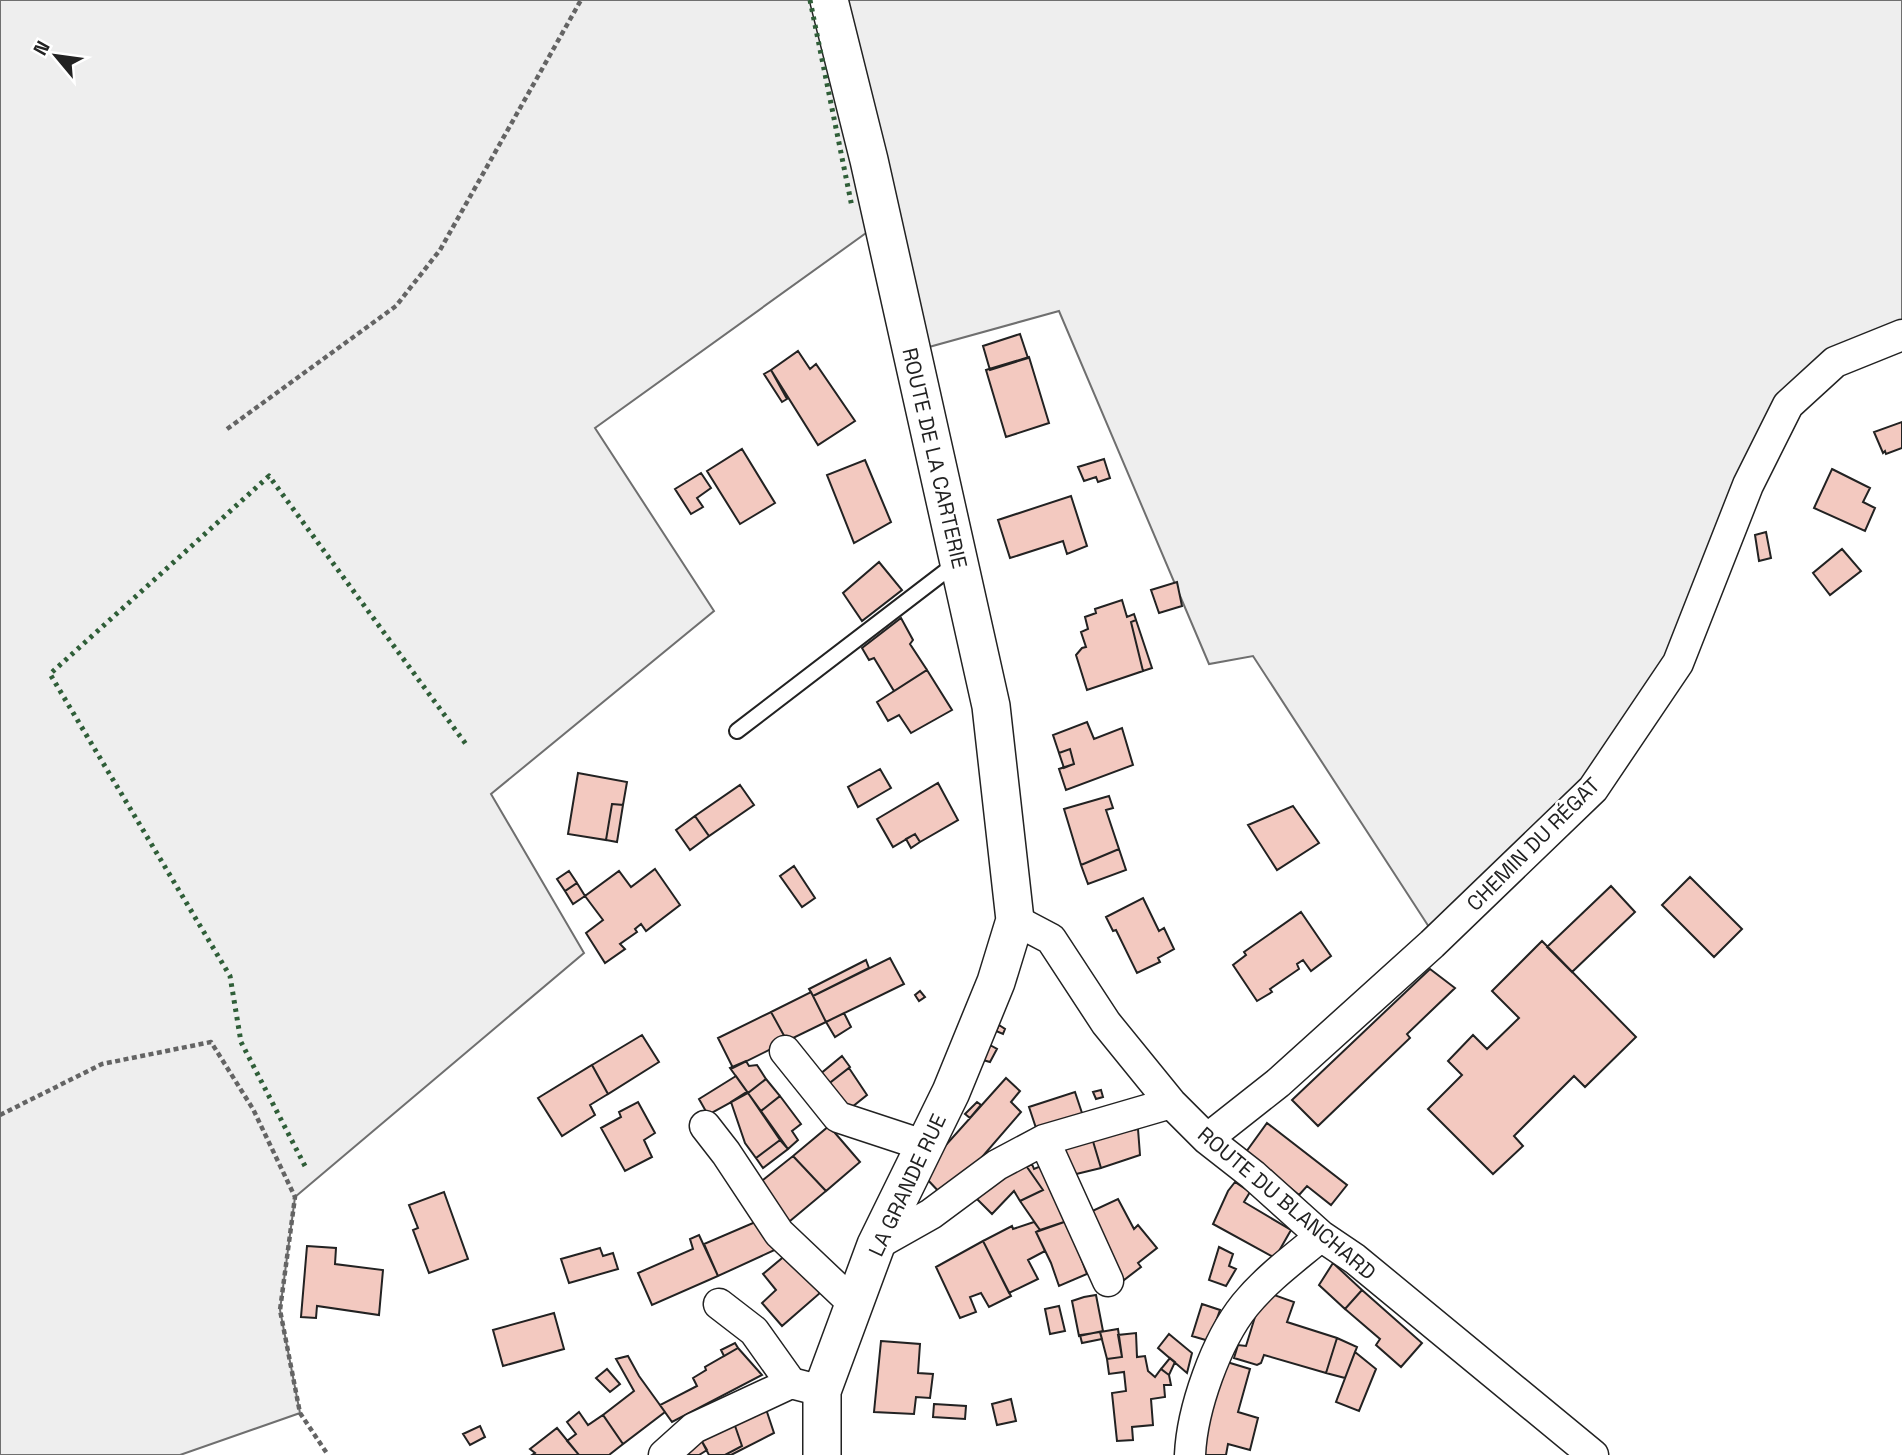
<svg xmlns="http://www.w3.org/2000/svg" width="1902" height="1455" font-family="'Space Grotesk',sans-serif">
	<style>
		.green { fill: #eee; stroke: #6f6f6f; stroke-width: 2 }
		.building { fill: #f3c9c0; stroke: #222; stroke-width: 2 }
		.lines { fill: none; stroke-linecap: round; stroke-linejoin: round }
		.service-casing { stroke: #222; stroke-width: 18 }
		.minor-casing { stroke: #222; stroke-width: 33 }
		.tertiary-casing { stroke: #222; stroke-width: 40 }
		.path { stroke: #646464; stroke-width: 4.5; stroke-dasharray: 5 3.5; stroke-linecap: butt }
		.service { stroke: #fff; stroke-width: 14 }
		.minor { stroke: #fff; stroke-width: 30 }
		.tertiary { stroke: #fff; stroke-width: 37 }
		.hedge { stroke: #2f5e38; stroke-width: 5; stroke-dasharray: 3.5 5; stroke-linecap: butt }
		.labels { text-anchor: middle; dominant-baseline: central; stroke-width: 5; stroke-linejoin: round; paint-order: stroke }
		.street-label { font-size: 21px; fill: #222; stroke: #fff }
	</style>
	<rect width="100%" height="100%" fill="#fff"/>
	<path class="green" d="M0 0H1902V322L1781 409 1648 697 1581 785 1429 927 1253 656 1209 664 1059 311 929 347 873 228 595 428 714 611 491 794 584 953 295 1197 280 1310 300 1413 180 1455H0Z"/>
	<path class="building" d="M1020 334 1028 358 990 370 983 346Z
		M798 351 810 369 816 364 855 421 818 445 771 370Z
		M1029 357 1049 423 1006 437 986 370Z
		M771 370 787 399 782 402 764 374Z
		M1902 422V448L1886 454 1885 451 1883 453 1874 432Z
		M742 449 775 503 740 524 707 471Z
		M1104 459 1110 478 1098 482 1096 477 1084 481 1078 467Z
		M865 460 891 522 854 543 827 475Z
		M1832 469 1870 488 1863 502 1875 508 1865 531 1814 508Z
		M701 473 711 488 697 498 703 507 691 514 675 489Z
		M1071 496 1087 546 1067 554 1063 541 1010 558 998 520Z
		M1766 532 1771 558 1759 561 1755 535Z
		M1842 549 1861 571 1830 595 1813 573Z
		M879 562 902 590 862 621 843 593Z
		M1177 582 1182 606 1159 613 1151 590Z
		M1122 600 1127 617 1134 614 1136 620 1131 622 1143 671 1087 690 1076 655 1082 648 1086 647 1081 632 1088 629 1085 617 1096 613 1095 609Z
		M901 618 913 640 910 644 927 670 894 691 874 658 869 660 862 648Z
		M1136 620 1152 668 1143 671 1131 622Z
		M927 670 952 710 911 733 899 715 888 721 877 702Z
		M1087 722 1094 739 1122 728 1133 765 1066 790 1059 769 1074 764 1070 749 1059 753 1053 735Z
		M1070 749 1074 764 1064 768 1059 753Z
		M880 769 891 788 858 807 848 787Z
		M578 773 627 782 623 805 612 804 606 840 568 834Z
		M938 783 958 820 920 842 915 834 893 847 877 819Z
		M740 785 754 805 709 836 695 816Z
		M1109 796 1113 808 1106 810 1119 849 1081 865 1064 809Z
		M612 804 623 805 617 842 606 840Z
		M1293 806 1319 843 1277 870 1248 825Z
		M695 816 709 836 690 850 676 830Z
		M915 834 920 842 911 848 906 839Z
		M1119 849 1126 870 1088 884 1081 865Z
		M794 866 815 898 802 907 780 876Z
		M655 869 680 905 646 931 641 924 635 929 637 932 620 944 625 949 605 963 586 933 603 920 585 896 619 871 631 887Z
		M569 871 577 883 565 891 557 879Z
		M1690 877 1742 929 1714 957 1662 905Z
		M577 883 585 896 573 904 565 891Z
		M1611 886 1635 912 1572 972 1547 947Z
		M1143 898 1159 931 1164 928 1174 949 1158 958 1160 962 1137 973 1116 930 1113 931 1106 917Z
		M1301 912 1331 956 1311 971 1303 960 1297 964 1299 969 1270 989 1272 992 1257 1001 1233 965 1246 955 1244 952Z
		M1542 941 1636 1037 1585 1087 1574 1076 1514 1136 1523 1146 1493 1174 1428 1109 1462 1075 1448 1061 1473 1035 1487 1049 1519 1018 1492 991Z
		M890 958 904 984 826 1022 813 996Z
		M866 960 869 968 813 996 809 989Z
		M1430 969 1455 988 1407 1034 1410 1038 1318 1126 1292 1100Z
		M920 991 925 997 919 1001 915 995Z
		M811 992 826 1022 787 1041 771 1012Z
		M771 1012 787 1041 733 1068 718 1038Z
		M844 1013 851 1027 835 1037 826 1022Z
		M999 1025 1005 1029 1003 1034 996 1031Z
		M642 1035 659 1062 608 1094 592 1065Z
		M990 1045 997 1049 990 1062 983 1060Z
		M842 1056 850 1067 827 1085 819 1075Z
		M746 1061 749 1066 757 1065 766 1079 748 1093 730 1068Z
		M592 1065 608 1094 590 1105 595 1115 562 1136 538 1098Z
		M849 1068 867 1095 847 1111 827 1085Z
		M736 1076 748 1093 708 1115 699 1099Z
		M1006 1078 1020 1091 1011 1102 1021 1112 963 1179 943 1196 925 1177 936 1156Z
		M766 1079 780 1096 761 1111 748 1093Z
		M1101 1090 1103 1097 1096 1099 1093 1092Z
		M1075 1092 1083 1116 1036 1128 1029 1107Z
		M745 1093H748L780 1140 756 1158 745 1143 731 1102Z
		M780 1096 801 1124 792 1131 798 1140 788 1149 761 1111Z
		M638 1102 655 1133 644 1140 652 1157 625 1171 601 1128 621 1117 619 1112Z
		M977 1102 981 1105 970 1118 965 1114Z
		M1267 1123 1347 1185 1331 1205 1307 1186 1299 1195 1246 1152Z
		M829 1126 860 1162 826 1191 793 1156Z
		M1138 1129 1140 1155 1101 1168 1092 1138Z
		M1092 1138 1101 1168 1068 1176 1060 1146Z
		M780 1140 788 1149 763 1168 756 1158Z
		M793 1156 826 1191 784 1226 758 1184Z
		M1022 1160 1043 1190 1020 1201 1014 1191 992 1214 975 1197Z
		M1032 1164 1034 1169 1041 1166 1067 1221 1040 1230 1020 1201 1043 1190 1027 1167Z
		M1235 1182 1250 1192 1244 1202 1291 1230 1275 1258 1213 1224 1228 1191Z
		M444 1192 468 1259 429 1273 413 1230 418 1228 409 1205Z
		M1118 1199 1134 1229 1138 1225 1157 1248 1138 1263 1141 1267 1124 1280 1114 1266 1088 1213Z
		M760 1220 781 1247 718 1276 704 1244Z
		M1067 1221 1087 1274 1059 1286 1051 1263 1036 1232Z
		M1034 1222 1040 1230 1036 1232 1045 1251 1028 1260 1038 1279 1009 1293 983 1241 1012 1226 1013 1229Z
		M699 1235 718 1276 652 1305 638 1273 693 1249 690 1239Z
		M983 1241 1011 1296 989 1307 981 1293 970 1297 976 1312 960 1318 936 1267Z
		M307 1246 336 1248 335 1264 383 1270 379 1315 317 1306 316 1318 301 1317Z
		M1219 1247 1233 1254 1229 1266 1236 1269 1226 1286 1209 1280Z
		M600 1248 603 1256 613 1253 618 1269 569 1283 561 1259Z
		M787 1254 820 1293 782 1326 762 1303 776 1290 763 1274Z
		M1333 1263 1362 1290 1345 1309 1319 1285Z
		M1362 1290 1422 1343 1401 1367 1376 1345 1380 1339 1345 1309Z
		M1263 1291 1294 1302 1287 1322 1337 1338 1326 1373 1264 1355 1261 1363 1257 1365 1234 1358 1238 1345 1246 1346Z
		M1096 1295 1103 1331 1079 1336 1072 1301 1084 1297Z
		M1202 1304 1220 1310 1209 1341 1192 1336Z
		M1059 1306 1065 1331 1050 1334 1045 1309Z
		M554 1313 564 1349 503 1366 493 1330Z
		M1118 1329 1122 1357 1107 1359 1100 1332Z
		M1100 1332 1102 1339 1082 1343 1080 1335Z
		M1136 1333 1137 1357 1145 1356 1148 1371 1155 1377 1161 1369 1169 1375 1171 1385H1164L1165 1397 1151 1399 1153 1425 1132 1427 1133 1440 1117 1441 1112 1393 1126 1391 1124 1372 1109 1374 1107 1359 1122 1357 1118 1335Z
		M1169 1334 1192 1353 1187 1373 1158 1348Z
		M1337 1338 1357 1347 1345 1378 1326 1373Z
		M881 1341 920 1344 918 1373 933 1374 930 1398 916 1397 914 1414 874 1412Z
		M735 1343 738 1348 724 1356 721 1350Z
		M738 1348 762 1375 672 1422 660 1405 697 1386 693 1378 706 1370 705 1367Z
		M1355 1352 1376 1369 1359 1411 1336 1402Z
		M628 1356 639 1376 665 1412 623 1444 603 1415 634 1391 616 1359Z
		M1170 1358 1175 1362 1169 1375 1161 1369Z
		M1217 1359 1250 1369 1238 1412 1258 1418 1250 1450 1228 1444 1226 1455H1193Z
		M607 1369 620 1384 610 1392 596 1378Z
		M1011 1399 1016 1421 997 1425 992 1404Z
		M764 1403 774 1433 731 1455H725L742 1446 733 1420Z
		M934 1404 966 1406 965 1419 933 1417Z
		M579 1412 588 1425 603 1415 623 1444 609 1455H579L567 1441 576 1434 567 1422Z
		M733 1420 742 1446 725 1455H709L700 1438Z
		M480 1426 485 1437 470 1445 463 1434Z
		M557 1428 579 1455H532L535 1453 530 1449Z
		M700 1438 707 1450 699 1455H672Z"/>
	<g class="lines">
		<g class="service-casing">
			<path id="service" d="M737 731 955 564"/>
		</g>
		<g class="minor-casing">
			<path id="minor" d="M1015 920 1051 939 1106 1023 1171 1103 1207 1139 1253 1175 1321 1236 1355 1259 1593 1455
				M785 1051 838 1117 926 1146
				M705 1126 726 1153 779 1233 854 1304
				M1207 1139 1278 1083 1432 944 1593 789 1678 663 1748 485 1788 405 1835 362 1902 335
				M1044 1140 1108 1281
				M876 1245 931 1214 997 1165 1044 1140 1171 1103
				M719 1304 754 1331 791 1383
				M664 1455 694 1428 791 1383 822 1391
				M1190 1455C1192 1409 1216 1341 1245 1305 1267 1278 1295 1258 1321 1236"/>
		</g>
		<g class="tertiary-casing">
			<path id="tertiary" d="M822 1455V1391L876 1245 951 1092 996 982 1015 920 991 706 869 160 829 0"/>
		</g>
		<path class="path" d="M227 429 396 306 440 250 581 0
			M0 1115 102 1064 211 1042 253 1109 295 1197 280 1310 300 1413 328 1455"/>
		<use href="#service" class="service"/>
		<use href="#minor" class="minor"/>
		<use href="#tertiary" class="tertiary"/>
		<path class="hedge" d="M810 0 852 207
			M305 1166 241 1042 230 976 50 674 269 476 468 747"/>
	</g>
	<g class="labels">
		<g class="street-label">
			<text transform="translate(935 458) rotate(77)">ROUTE DE LA CARTERIE</text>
			<text transform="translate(1533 844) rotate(-45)">CHEMIN DU RÉGAT</text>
			<text transform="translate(907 1185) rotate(-65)">LA GRANDE RUE</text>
			<text transform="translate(1287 1203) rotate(40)">ROUTE DU BLANCHARD</text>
		</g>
	</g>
	<g transform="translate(56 56) rotate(299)" stroke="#ffffff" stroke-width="5" paint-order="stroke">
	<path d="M0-5L12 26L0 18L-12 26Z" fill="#222222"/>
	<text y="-10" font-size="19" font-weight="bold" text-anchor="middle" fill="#222222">N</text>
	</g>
</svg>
